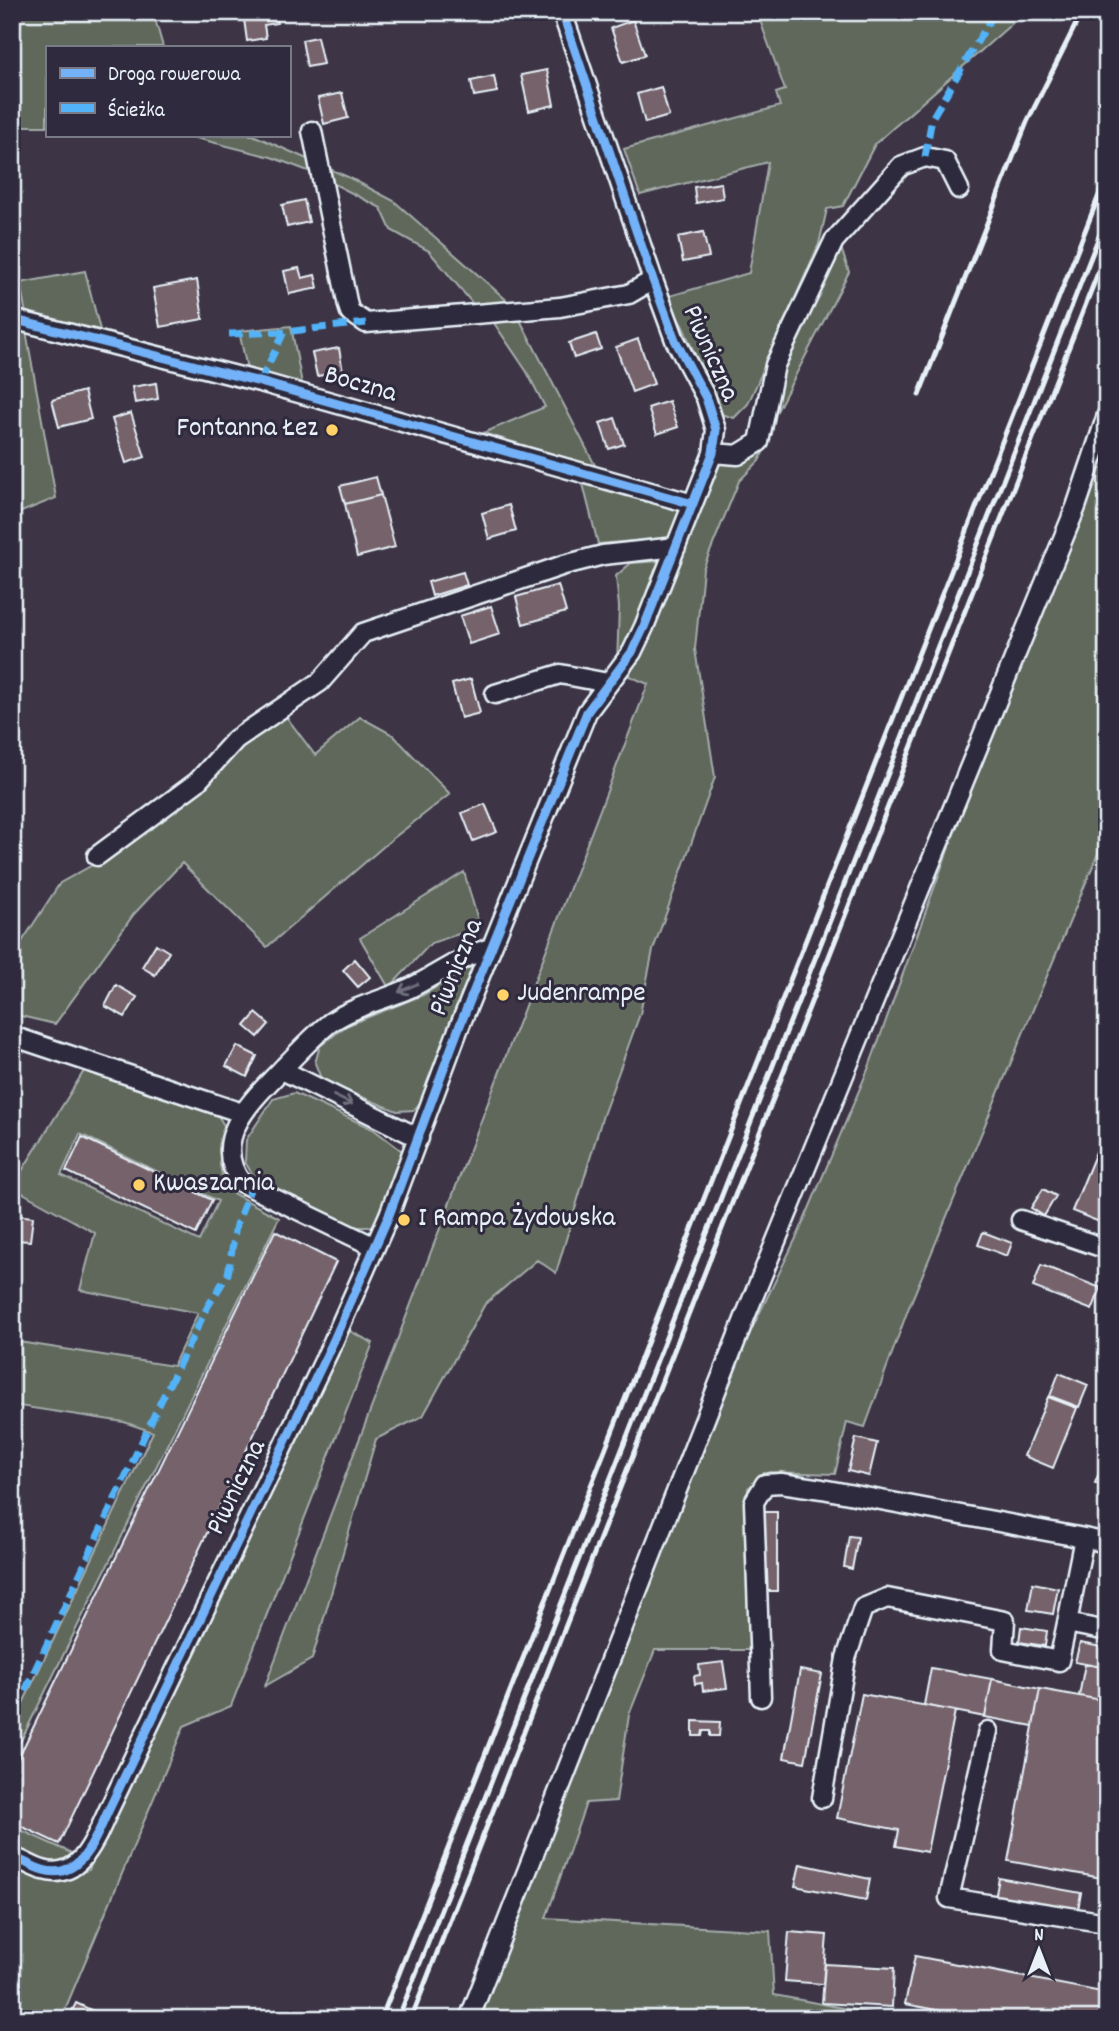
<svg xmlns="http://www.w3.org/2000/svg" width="1119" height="2031" font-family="Dekko,sans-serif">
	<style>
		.green { fill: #61685b; stroke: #a4acaa; stroke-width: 2; fill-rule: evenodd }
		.building { fill: #76626b; stroke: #e8f1f8; stroke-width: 2 }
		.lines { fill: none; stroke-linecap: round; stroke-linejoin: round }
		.minor-casing { stroke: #e8f1f8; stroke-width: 23 }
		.minor { stroke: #2f2a3d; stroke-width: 18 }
		.rail { stroke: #e8f1f8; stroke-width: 5 }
		.quiet { stroke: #52b3f8; stroke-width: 7; stroke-dasharray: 14 7; stroke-linecap: butt }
		.cycleway-casing { stroke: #2f2a3d; stroke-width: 13 }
		.cycleway { stroke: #73b2f8; stroke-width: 9 }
		.oneway { stroke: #70707e }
		.poi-dot { fill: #ffd166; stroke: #2f2a3d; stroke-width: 2.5 }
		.labels { text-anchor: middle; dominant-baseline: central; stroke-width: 6; stroke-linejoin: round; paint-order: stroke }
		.street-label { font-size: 28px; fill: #e8f1f8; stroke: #2f2a3d }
		.poi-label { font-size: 28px; fill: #e8f1f8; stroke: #2f2a3d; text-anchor: start }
	</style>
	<rect width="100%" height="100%" fill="#3d3546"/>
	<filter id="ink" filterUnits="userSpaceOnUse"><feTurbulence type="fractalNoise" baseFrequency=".0143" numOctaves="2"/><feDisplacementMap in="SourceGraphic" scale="14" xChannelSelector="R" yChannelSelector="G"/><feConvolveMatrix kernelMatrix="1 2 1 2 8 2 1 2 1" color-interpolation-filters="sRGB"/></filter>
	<g filter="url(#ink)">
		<path class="green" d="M12 12H153L163 47H47V126H12Z
			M757 12H1025L875 144 843 206 827 209 819 244 748 404 734 418 721 414 683 327 666 297 749 273 768 162 640 195 624 149 780 106 776 93 785 90Z
			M184 135H253L350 178 394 201 511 304 478 310 429 251 391 230 381 208 311 172 271 157Z
			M841 248 849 272 776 413 772 434 759 461 739 481 703 569 695 649 715 777 653 950 640 1014 603 1115 556 1273 537 1260 485 1304 423 1416 376 1439 312 1659 265 1686 648 684 627 675 661 611 714 468C726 457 744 463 757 453L772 394 827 263Z
			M85 271 100 330 26 314 20 283Z
			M520 320 596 467 483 433 545 407 527 372 494 323Z
			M291 326 302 384 247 369 239 331Z
			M12 329 26 331 56 498 14 515Z
			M1107 403V832L909 1307 865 1427 847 1422 835 1474 769 1472 748 1488 747 1568 752 1650H655L629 1715 616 1801 586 1803 546 1918 770 1931 774 1995 901 2019H479L699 1458 711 1413 800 1230 869 1067 1065 529Z
			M582 480 680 509 670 538 598 544Z
			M662 561 635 636 617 664 619 607 616 576 631 563Z
			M285 715 315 755 360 717 393 735 450 794 391 840 267 947 182 863 134 914 55 1024 12 1014V957L60 883 114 853 245 739Z
			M464 872 480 927 431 943 389 988 360 938Z
			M472 966V977L430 1091 414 1110 397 1111 322 1081 315 1063 320 1046 346 1026 423 995Z
			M84 1071 217 1114 225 1127 220 1165 225 1189 279 1218 12 1759V1726L153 1432 124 1422 12 1405V1341L173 1366 198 1313 80 1290 95 1233 12 1187ZM80 1134 218 1201 199 1241 61 1175Z
			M294 1093 373 1129 402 1151 382 1218 373 1227H349L257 1182 245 1162 246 1140 273 1099Z
			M348 1330 373 1343 231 1706 184 1726 61 2019H12V1868L51 1881 89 1870Z
			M12 1826 76 1855 56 1863 12 1853Z"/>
		<path class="building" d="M243 12H276L277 23 264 25 266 38 247 41Z
			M633 20 645 55 623 62 611 28Z
			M317 37 323 64 307 67 302 40Z
			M547 70 554 105 529 111 521 75Z
			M494 76 497 92 474 96 471 81Z
			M661 87 669 116 645 123 637 94Z
			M342 93 348 118 324 124 318 98Z
			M721 183 723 198 696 203 694 187Z
			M304 200 309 222 287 227 282 205Z
			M703 232 709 257 683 262 678 237Z
			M299 268 302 278 315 275 318 288 289 294 284 271Z
			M197 280 203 319 160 327 153 288Z
			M596 334 601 349 574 358 569 343Z
			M638 339 654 384 632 392 616 347Z
			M339 348 343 372 317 376 312 353Z
			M156 383 158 399 135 403 132 387Z
			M84 391 91 419 59 427 52 400Z
			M669 401 678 427 657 434 648 408Z
			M131 413 145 457 126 463 112 419Z
			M615 418 624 444 609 449 600 423Z
			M376 477 381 495 345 504 340 486Z
			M381 495 395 547 357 557 345 504Z
			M509 505 516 531 489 539 482 513Z
			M463 572 467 585 432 596 428 582Z
			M558 585 566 612 523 624 516 597Z
			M491 606 500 634 469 644 460 616Z
			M471 679 480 713 461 718 452 684Z
			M485 804 497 832 473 841 462 813Z
			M156 944 169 952 155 975 142 967Z
			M355 959 370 977 358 987 343 970Z
			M116 985 137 997 125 1017 105 1006Z
			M256 1013 269 1024 258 1037 245 1026Z
			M237 1046 257 1056 247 1077 226 1066Z
			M1107 1125V1225L1072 1211Z
			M82 1137 212 1200 196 1234 66 1171Z
			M1043 1189 1056 1196 1044 1216 1031 1208Z
			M17 1215 33 1217 30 1241 14 1240Z
			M275 1231 336 1262 59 1844 12 1822V1771Z
			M983 1232 1012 1243 1007 1256 978 1245Z
			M1041 1265 1101 1288 1092 1310 1033 1287Z
			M1059 1373 1088 1385 1079 1407 1050 1396Z
			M1048 1397 1077 1408 1053 1468 1024 1456Z
			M856 1438 877 1443 869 1476 848 1471Z
			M1107 1454V1488L1095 1483Z
			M762 1512H777V1591H761Z
			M849 1536 858 1537 852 1569 844 1567Z
			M1033 1583 1058 1588 1053 1614 1028 1610Z
			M1021 1627 1047 1631 1045 1646 1019 1642Z
			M1080 1643 1107 1648V1668L1075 1662Z
			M723 1662 727 1688 703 1691 702 1683 695 1684 694 1676 700 1675 699 1665Z
			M1085 1664 1107 1668V1701L1079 1696Z
			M931 1668 992 1679 985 1717 924 1705Z
			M800 1670 822 1674 805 1762 784 1758Z
			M992 1679 1040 1689 1033 1726 985 1717Z
			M1040 1689 1107 1701V1852L1102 1878 1008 1861Z
			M862 1694 955 1711 927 1852 896 1846 899 1830 837 1818Z
			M693 1721 720 1722 719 1736H710V1731H703L702 1736H693Z
			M800 1864 870 1879 866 1900 795 1886Z
			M999 1878 1081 1893 1077 1915 995 1899Z
			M789 1932 827 1935 823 1984 785 1981Z
			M915 1956 1107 1993V2019H983L905 2004Z
			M825 1964 894 1968 892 2007 822 2003Z
			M76 2003 93 2011 89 2019H68Z"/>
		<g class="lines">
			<g class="minor-casing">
				<path id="minor" d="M312 131 348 306 350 312 366 323 560 307 629 294 653 280
					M12 319 260 382 693 504
					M713 453 738 455 759 442 775 365 834 241 901 166 925 157 945 161 959 189
					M495 694 560 674 608 683
					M97 856 197 782 236 739 320 682 363 633 564 565 603 555 676 547
					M12 1036 242 1113
					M282 1070 419 1138
					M1021 1220 1107 1249
					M375 1247 242 1183C207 1138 256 1097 285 1066 300 1051 314 1035 331 1022 355 1006 384 1000 410 988 437 975 461 956 491 948
					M1107 1543 1084 1538 1067 1623 1107 1631
					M761 1697 754 1502 765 1484 781 1483 822 1489 1084 1538
					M988 1731 949 1898 1107 1923
					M822 1798 846 1658 863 1608 887 1598 1005 1621 1003 1650 1059 1661 1067 1623
					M12 1857C23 1860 32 1867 43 1870 83 1882 97 1833 111 1805L333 1342 389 1215 458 1030 587 712 632 652 644 627 713 453 716 430 706 398 675 340 653 280 562 12
					M469 2019 747 1312 1076 507 1107 415"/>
			</g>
			<use href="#minor" class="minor"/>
			<path class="rail" d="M919 395 1027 122 1082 12
				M381 2019 1107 175
				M398 2019 1107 216
				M411 2019 1107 250"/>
			<path class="quiet" d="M925 157 932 118 995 12
				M229 334 284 332 366 323
				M260 382 284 332
				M25 1691 158 1407 208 1306 228 1274 236 1225 250 1190"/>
			<g class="cycleway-casing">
				<path id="cycleway" d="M12 319 260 382 693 504
					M12 1857C23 1860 32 1867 43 1870 83 1882 97 1833 111 1805L333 1342 389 1215 458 1030 587 712 632 652 644 627 713 453 716 430 706 398 675 340 653 280 562 12"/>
			</g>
			<use href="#cycleway" class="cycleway"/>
		</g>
		<defs><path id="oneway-shaft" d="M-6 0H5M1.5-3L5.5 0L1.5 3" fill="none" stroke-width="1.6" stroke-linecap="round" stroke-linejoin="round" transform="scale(1.75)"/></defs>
		<g class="oneway">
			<use href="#oneway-shaft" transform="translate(408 988) rotate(156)"/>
			<use href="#oneway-shaft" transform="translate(343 1100) rotate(26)"/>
		</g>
	</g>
	<g class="poi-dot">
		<circle cx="332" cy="430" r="7"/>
		<circle cx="503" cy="995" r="7"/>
		<circle cx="139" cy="1185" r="7"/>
		<circle cx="404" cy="1220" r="7"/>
	</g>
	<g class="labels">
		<g class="street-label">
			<text transform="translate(709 354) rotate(66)">Piwniczna</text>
			<text transform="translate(360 386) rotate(16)">Boczna</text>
			<text transform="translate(458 968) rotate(-68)">Piwniczna</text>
			<text transform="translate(238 1488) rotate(-64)">Piwniczna</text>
		</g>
		<g class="poi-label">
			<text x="318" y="430" text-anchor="end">Fontanna Łez</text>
			<text x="517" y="995">Judenrampe</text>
			<text x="153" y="1185">Kwaszarnia</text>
			<text x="418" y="1220">I Rampa Żydowska</text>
		</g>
	</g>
	<rect width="1119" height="2031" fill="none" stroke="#2f2a3d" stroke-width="42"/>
	<rect x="21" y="21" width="1077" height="1989" fill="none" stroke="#e8f1f8" stroke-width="2.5" filter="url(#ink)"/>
	<rect x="46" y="46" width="245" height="91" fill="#2f2a3d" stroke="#797a88" stroke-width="2"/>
	<rect x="60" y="68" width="35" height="10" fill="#73b2f8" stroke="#797a88" stroke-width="2"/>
	<text x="108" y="80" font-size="21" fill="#e8f1f8">Droga rowerowa</text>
	<rect x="60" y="103" width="35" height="10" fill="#52b3f8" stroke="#797a88" stroke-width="2"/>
	<text x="108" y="116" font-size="21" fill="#e8f1f8">Ścieżka</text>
	<g transform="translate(1039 1950)" stroke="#2f2a3d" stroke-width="5" paint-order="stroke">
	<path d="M0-5L12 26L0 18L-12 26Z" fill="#e8f1f8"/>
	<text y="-10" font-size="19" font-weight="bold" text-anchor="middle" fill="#e8f1f8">N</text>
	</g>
</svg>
